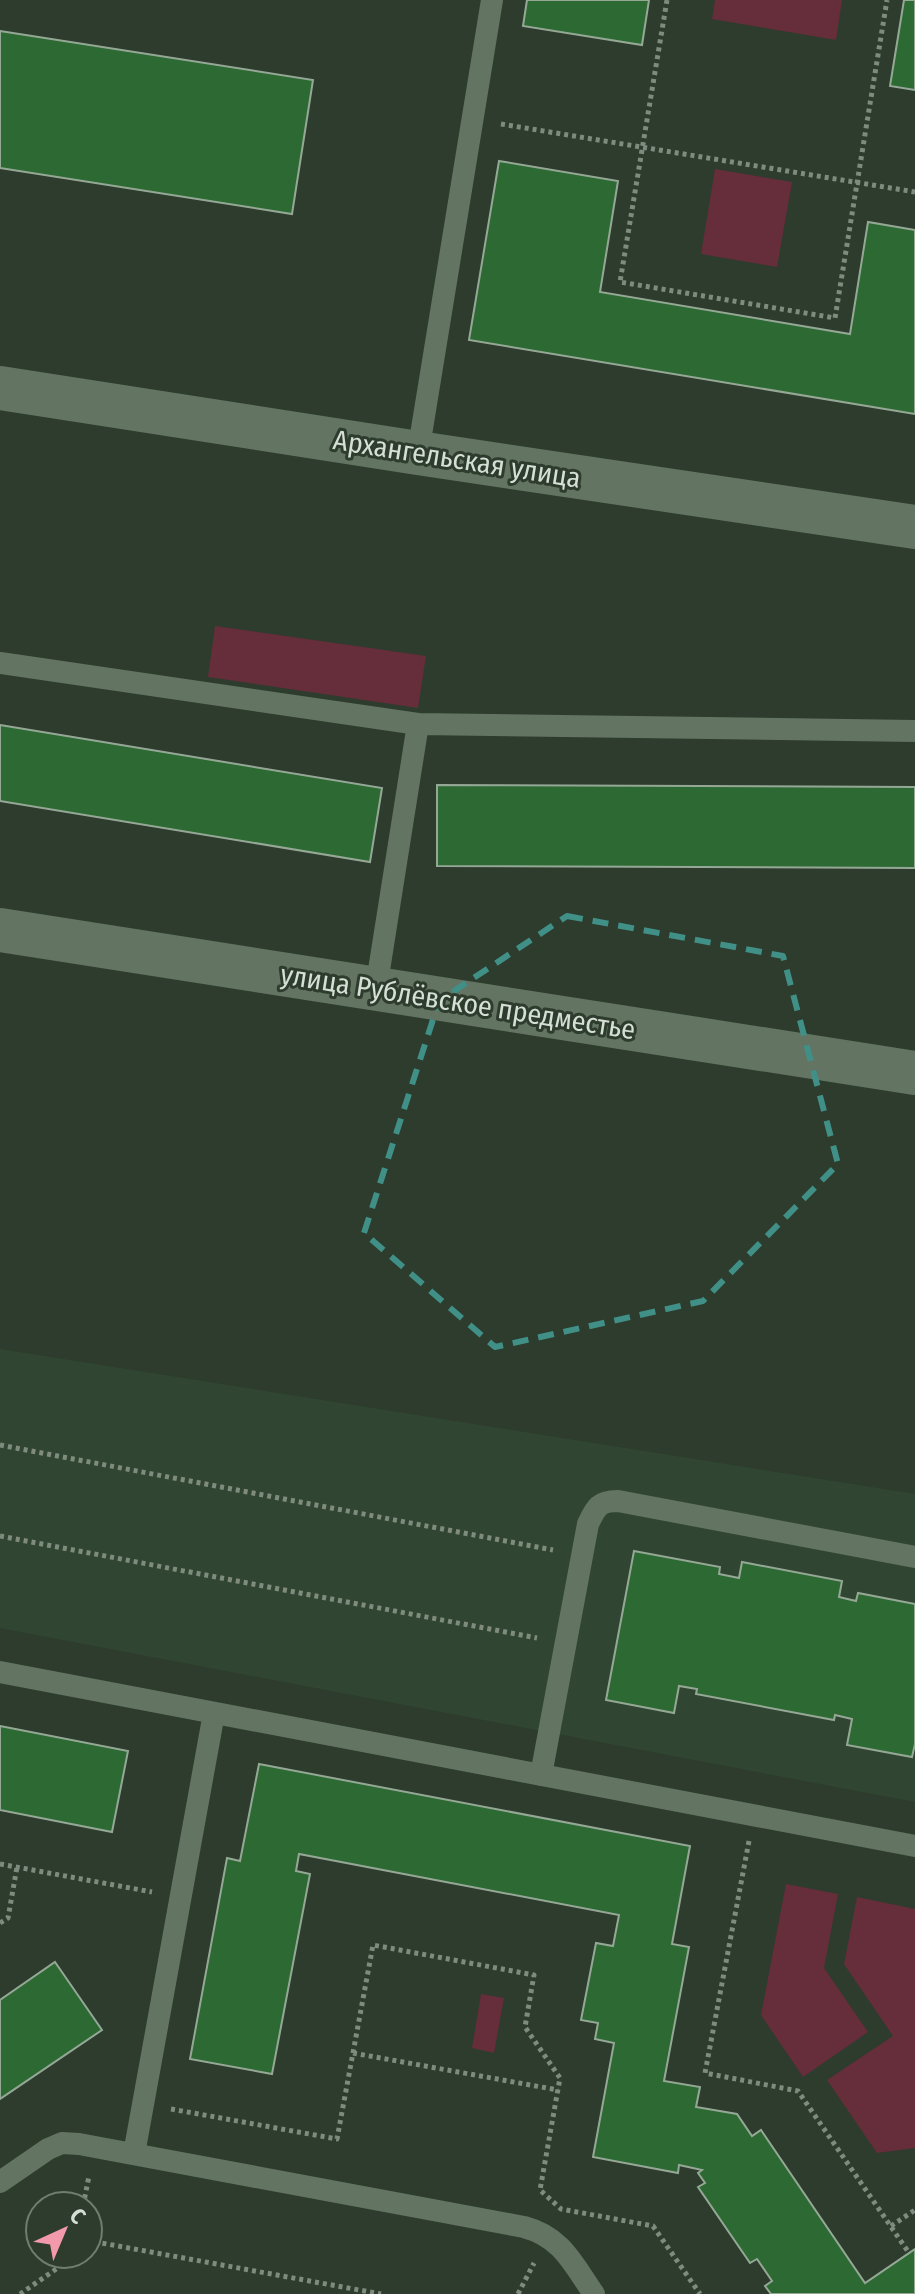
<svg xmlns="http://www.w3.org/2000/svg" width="915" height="2294" font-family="'Fira Sans Condensed',sans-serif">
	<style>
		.built { fill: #314632 }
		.green { fill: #662d3b }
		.building { fill: #2d6933; stroke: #95a896; stroke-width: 2 }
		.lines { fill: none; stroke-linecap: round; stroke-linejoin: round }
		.path { stroke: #7e8b7e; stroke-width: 5; stroke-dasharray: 4 4; stroke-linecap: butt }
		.service { stroke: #637463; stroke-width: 22 }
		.minor { stroke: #637463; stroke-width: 44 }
		.marked { fill: none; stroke: #409088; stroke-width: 6; stroke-dasharray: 16 10; stroke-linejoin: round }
		.labels { text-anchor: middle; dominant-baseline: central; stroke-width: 6; stroke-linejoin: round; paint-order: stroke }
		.street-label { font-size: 28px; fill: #d5dfd5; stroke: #2d3c2d }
	</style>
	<rect width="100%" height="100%" fill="#2d3c2d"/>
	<path class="built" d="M0 1349 915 1494V1802L0 1628Z"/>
	<path class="green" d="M715 0H842L836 40 712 19Z
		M715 169 792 182 777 267 701 254Z
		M215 626 426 656 418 708 208 677Z
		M786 1884 838 1894 824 1968 868 2032 803 2077 761 2015Z
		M857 1897 915 1909V2148L877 2153 827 2080 893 2036 844 1964Z
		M481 1994 504 1998 494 2053 472 2048Z"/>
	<path class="building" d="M527 0H649L642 45 523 26Z
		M904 0H915V90L890 86Z
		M0 31 313 80 292 214 0 168Z
		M499 161 618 181 600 292 850 334 868 222 915 230V414L469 340Z
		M0 725 382 788 370 862 0 801Z
		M437 785 915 787V868L437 866Z
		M634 1551 720 1567 719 1574 739 1578 742 1562 842 1581 839 1597 856 1601 858 1593 915 1604V1744L912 1757 847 1745 852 1719 835 1715 834 1720 696 1694 697 1689 679 1686 674 1713 606 1700Z
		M0 1726 128 1751 112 1832 0 1810Z
		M259 1764 690 1846 672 1944 689 1947 664 2081 700 2087 696 2107 737 2114 752 2136 761 2130 865 2283 915 2249V2294H771L765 2286 772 2281 757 2259 750 2263 698 2187 705 2183 698 2173 702 2170 679 2165 678 2173 593 2157 614 2043 595 2039 598 2023 581 2020 596 1943 613 1946 619 1915 299 1854 296 1871 310 1874 272 2074 190 2059 227 1858 240 1861Z
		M55 1962 102 2030 0 2099V2000Z"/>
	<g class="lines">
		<path class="path" d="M667 0 620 282 835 318 887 0
			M501 124 915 192
			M0 1445 553 1550
			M0 1536 537 1638
			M749 1841 705 2073 798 2091 909 2253
			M0 1864 152 1892
			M0 1923 8 1918 17 1867
			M353 2053 558 2090
			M171 2109 337 2139 373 1945 534 1975 525 2027 560 2078 540 2190 561 2209 653 2226 700 2294
			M83 2206 89 2176
			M891 2226 915 2210
			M88 2230 96 2242
			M88 2247 96 2242 381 2294
			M20 2294 78 2254
			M518 2294 534 2263"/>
		<path class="service" d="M418 453 492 0
			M0 663 418 724
			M376 989 418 724 915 731
			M0 1672 915 1846
			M541 1775 588 1524C596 1507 599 1501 618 1501L915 1557
			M134 2154 214 1713
			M0 2182 48 2149 62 2143 79 2144 524 2227C562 2237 573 2264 594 2294"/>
		<path class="minor" d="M0 388 418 453 915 527
			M0 930 915 1073"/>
	</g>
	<path class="marked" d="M567 916 783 956 838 1164 703 1301 495 1347 364 1233 439 1001Z"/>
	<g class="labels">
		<g class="street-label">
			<text transform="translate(457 459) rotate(9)">Архангельская улица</text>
			<text transform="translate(458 1002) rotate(9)">улица Рублёвское предместье</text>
		</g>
	</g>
	<g transform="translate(64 2230) rotate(44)"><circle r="38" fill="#2d3c2d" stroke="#707d70" stroke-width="2"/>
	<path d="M0-6L14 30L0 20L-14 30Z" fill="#f29aac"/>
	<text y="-12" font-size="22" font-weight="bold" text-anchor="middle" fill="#d5dfd5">С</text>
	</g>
</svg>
